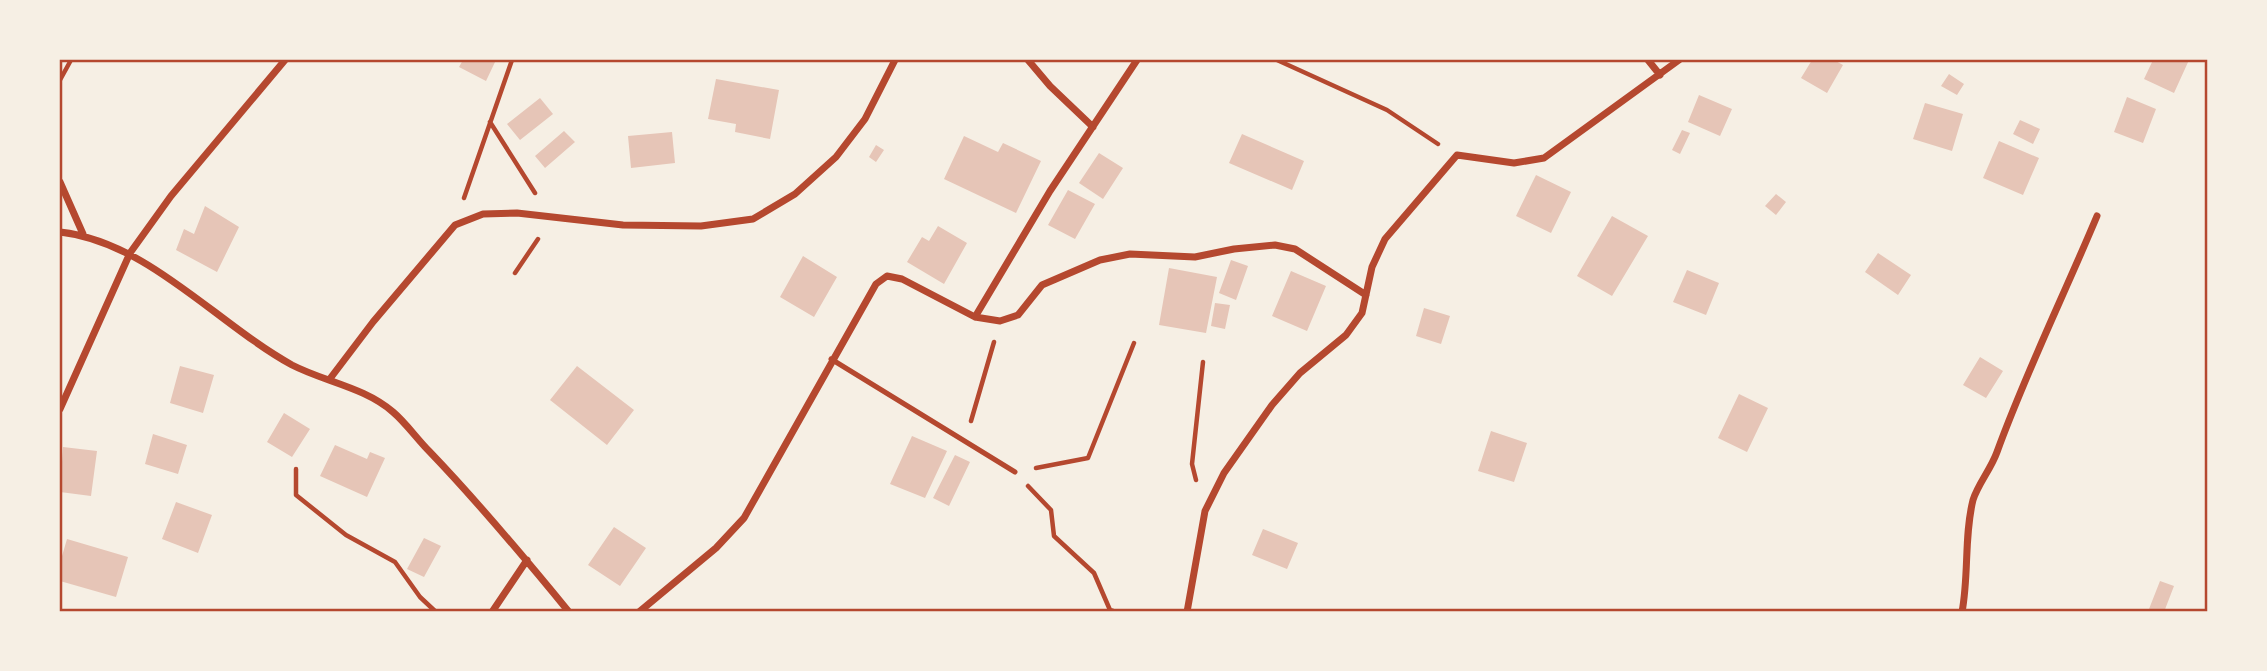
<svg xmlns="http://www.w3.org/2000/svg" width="2267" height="671" font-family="Roboto,sans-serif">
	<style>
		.building { fill: #e6c5b7 }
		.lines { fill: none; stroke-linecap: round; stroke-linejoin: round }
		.path { stroke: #b5482f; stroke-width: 4.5 }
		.service { stroke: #b5482f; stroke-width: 5 }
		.minor { stroke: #b5482f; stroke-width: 7 }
		.neatline { fill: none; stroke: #b5482f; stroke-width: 2.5 }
	</style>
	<rect width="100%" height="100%" fill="#f6efe4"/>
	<path class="building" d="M463 60H496L486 81 459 67Z
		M1812 60H1834L1843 65 1827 93 1801 78Z
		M2153 60H2189L2174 93 2144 79Z
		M1949 74 1964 84 1957 95 1941 86Z
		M716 79 779 90 770 139 735 132 736 124 708 119Z
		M1699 95 1732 109 1720 136 1688 122Z
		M2127 97 2156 109 2143 143 2114 132Z
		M540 98 553 114 520 140 507 124Z
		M1925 103 1963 114 1952 151 1913 139Z
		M2020 120 2040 129 2033 144 2013 134Z
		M1682 130 1690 133 1680 154 1672 150Z
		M564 131 575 142 545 168 535 156Z
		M672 132 675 163 631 168 628 136Z
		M1242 134 1304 161 1292 190 1229 163Z
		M964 136 998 152 1003 143 1041 161 1016 213 944 179Z
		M1999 141 2039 158 2023 195 1983 178Z
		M876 145 884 150 876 162 869 157Z
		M1099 153 1123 168 1103 199 1079 183Z
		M1536 175 1571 192 1551 233 1516 216Z
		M1068 190 1095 204 1075 239 1048 225Z
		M1776 194 1786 202 1776 215 1765 206Z
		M205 206 239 227 217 272 176 250 184 229 194 234Z
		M1612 216 1648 236 1612 296 1577 276Z
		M938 226 967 243 944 284 907 262 922 237 929 241Z
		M1878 253 1911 275 1898 295 1865 272Z
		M803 256 837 277 814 317 780 297Z
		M1231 260 1248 266 1236 300 1219 293Z
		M1169 268 1217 277 1206 333 1159 325Z
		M1687 270 1719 283 1706 315 1673 302Z
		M1291 271 1326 286 1307 331 1272 316Z
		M1215 303 1230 305 1225 329 1211 326Z
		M1424 308 1450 316 1441 344 1416 336Z
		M1980 357 2003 371 1986 398 1963 385Z
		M180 366 214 375 203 413 170 403Z
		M577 366 634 410 607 445 550 400Z
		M1739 394 1768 408 1747 452 1718 438Z
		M284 413 310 429 292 457 267 442Z
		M1491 431 1527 443 1514 482 1478 471Z
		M153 434 187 445 178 474 145 464Z
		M912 436 947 451 925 498 890 484Z
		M335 445 367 459 370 452 385 458 367 497 320 476Z
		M63 447 97 451 91 496 60 492Z
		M955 455 970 462 949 506 933 498Z
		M176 502 212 515 198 553 162 539Z
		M614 527 646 548 620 586 588 565Z
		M1263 529 1298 543 1287 569 1252 555Z
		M424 538 441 546 424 577 407 569Z
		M67 539 128 557 116 597 60 581V563Z
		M2160 581 2174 586 2164 612H2156L2149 609Z"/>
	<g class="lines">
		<path class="path" d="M1277 60 1387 110 1438 144
			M60 80 71 60
			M490 122 535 193
			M464 198 512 60
			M515 273 538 239
			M971 421 994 342
			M1036 468 1088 458 1134 343
			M296 469V495L346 535 395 562 420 597 436 612
			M1196 480 1192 464 1203 362
			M1028 486 1051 510 1054 536 1094 573 1110 610 1116 612"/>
		<path class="service" d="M831 359 1015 472"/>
		<path class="minor" d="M1028 60 1050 86 1093 127
			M1648 60 1660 75
			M60 182 83 234
			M60 232C148 242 216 323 292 365 325 382 364 387 393 412 406 423 417 439 429 451 478 502 524 557 569 612
			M975 317 1050 191 1137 60
			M329 380 373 322 455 225 483 214 517 213 623 225 701 226 753 219 795 194 836 157 865 119 895 60
			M60 409 130 253 171 196 285 60
			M492 612 527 560
			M639 612 716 548 744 518 876 284 887 276 902 279 975 317 1000 321 1018 315 1042 285 1100 260 1130 254 1195 257 1234 249 1275 245 1295 249 1366 295
			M1187 612 1205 511 1224 473 1272 405 1300 373 1346 335 1362 313 1372 267 1385 239 1457 155 1514 163 1544 158 1679 60
			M1962 612C1969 575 1964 536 1973 500 1978 484 1991 469 1997 452 2026 372 2064 295 2097 216"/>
	</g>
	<rect width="2267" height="671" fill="none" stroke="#f6efe4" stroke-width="122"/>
	<rect x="61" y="61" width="2145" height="549" class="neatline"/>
</svg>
